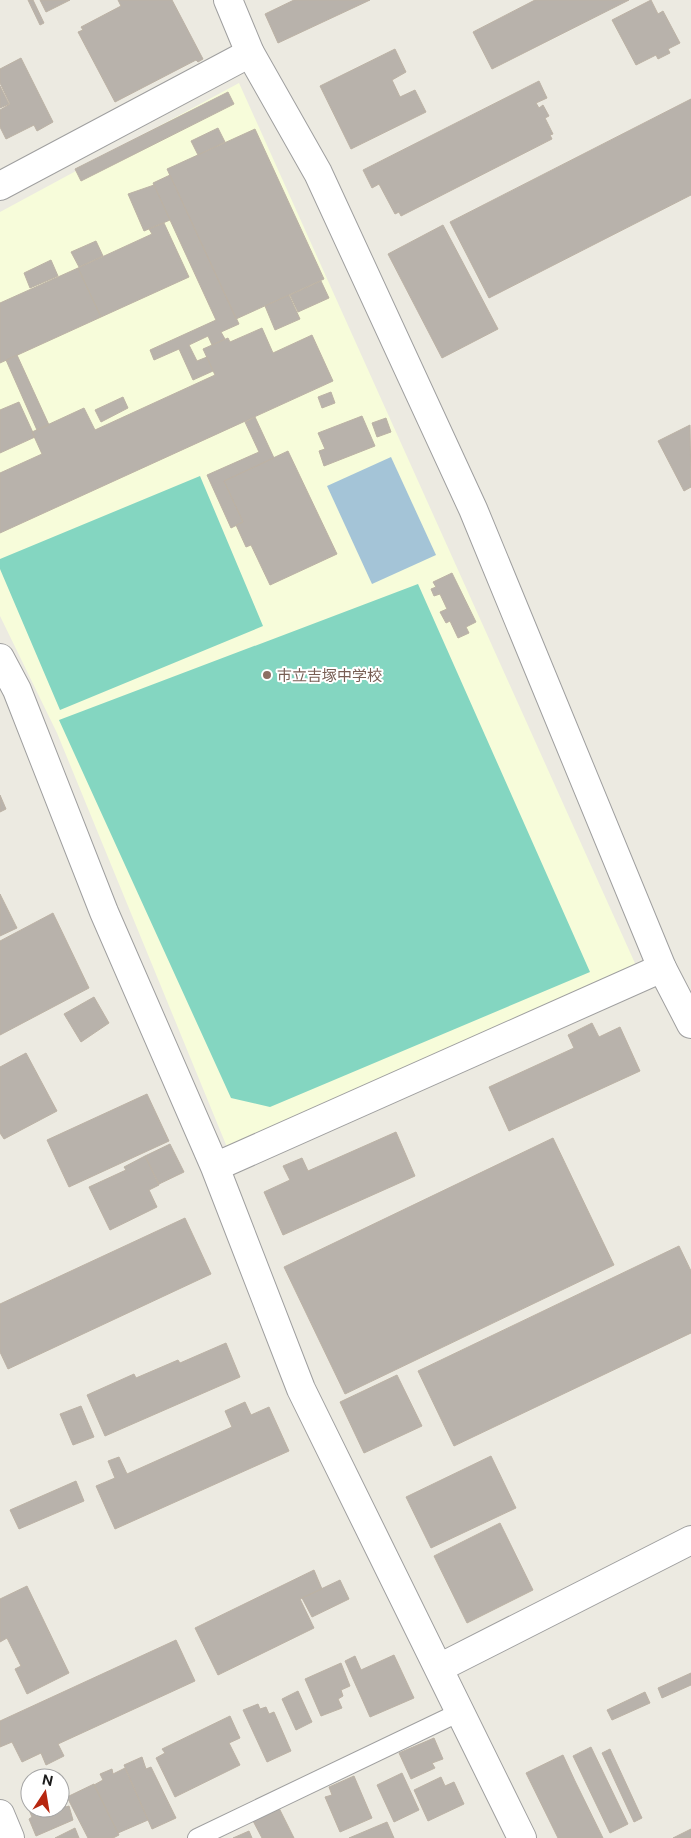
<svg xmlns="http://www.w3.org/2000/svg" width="691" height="1838" font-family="'Public Sans','Noto Sans JP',sans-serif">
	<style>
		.education { fill: #f7fcda }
		.pitch { fill: #84d6c1 }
		.water { fill: #a4c4d7 }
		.building { fill: #b8b2ab; stroke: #bcb2a5 }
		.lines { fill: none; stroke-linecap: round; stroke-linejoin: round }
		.service-casing { stroke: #9f9f9f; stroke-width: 20 }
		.minor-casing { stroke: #9f9f9f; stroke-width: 30 }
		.tertiary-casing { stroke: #9f9f9f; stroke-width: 30 }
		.service { stroke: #fff; stroke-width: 18 }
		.minor { stroke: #fff; stroke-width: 28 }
		.tertiary { stroke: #fff; stroke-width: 28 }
		.education-dot { fill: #8d6e63; stroke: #fff; stroke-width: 2 }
		.labels { text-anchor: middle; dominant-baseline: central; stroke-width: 4; stroke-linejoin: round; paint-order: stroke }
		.education-label { font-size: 15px; fill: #785e54; stroke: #fff; text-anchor: start }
	</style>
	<rect width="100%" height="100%" fill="#eceae1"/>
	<path class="education" d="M239 83 638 970 229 1152 57 733 0 616V212Z"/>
	<path class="pitch" d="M200 476 263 626 60 710 0 569V559Z
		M418 584 590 972 270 1107 231 1098 59 720Z"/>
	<path class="water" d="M391 457 436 555 372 584 327 486Z"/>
	<path class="building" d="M28 0H33L44 23 40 25Z
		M40 0H70L46 12Z
		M118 0H172L203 59 198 62 196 60 115 102 78 32 83 30 81 27 121 6Z
		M294 0H370L278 43 265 14Z
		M535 0H629L492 69 473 32Z
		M651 0 658 14 663 11 680 43 668 49 670 53 658 59 656 55 636 65 612 20Z
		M395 49 406 72 392 80 400 97 415 90 426 112 351 149 320 86Z
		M21 58 53 122 37 131 34 125 6 139 0 127V110L10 104 0 83V69Z
		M539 81 547 98 536 103 539 108 543 105 549 116 545 118 553 134 550 135 552 139 401 216 399 212 395 214 379 184 372 188 363 170Z
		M0 86 9 104 0 108Z
		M228 92 234 104 81 181 75 169Z
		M691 99V195L489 298 450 222Z
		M218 128 225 142 198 155 191 141Z
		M255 129 324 279 236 319 167 169Z
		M170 175 239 324 221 332 225 339 212 345 208 336 189 345 197 361 207 357 213 371 193 380 179 349 154 360 150 350 216 320 153 183Z
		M154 185 170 220 144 231 128 194Z
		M164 223 189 277 101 317 78 268 152 234 149 229Z
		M443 225 498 329 442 358 388 254Z
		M96 241 103 256 79 267 71 252Z
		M51 260 58 276 30 288 24 273Z
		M78 268 101 317 0 363V303Z
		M321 281 329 298 298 312 290 295Z
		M289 295 300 319 275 330 265 306Z
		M262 328 273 353 312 335 333 381 0 533V473L42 454 32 432 84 408 95 430 215 375 203 349 228 338 230 342Z
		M17 355 49 425 37 430 6 360Z
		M331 392 335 403 322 408 318 397Z
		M123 397 128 408 101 422 95 410Z
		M19 402 35 437 0 453V410Z
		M362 416 375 446 324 466 319 451 325 449 318 433Z
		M255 417 274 458 224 481 243 522 231 528 207 475 259 452 245 422Z
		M386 418 391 432 377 437 372 423Z
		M690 425 691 487 684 491 658 441Z
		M288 451 337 554 270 585 251 545 246 547 236 525 243 522 224 481Z
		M452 573 476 622 466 627 469 633 458 638 450 621 446 623 440 612 447 609 440 594 434 596 431 589 436 587 433 582Z
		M0 795 6 809 0 812Z
		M0 894 17 928 0 936Z
		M53 913 89 988 0 1035V941Z
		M94 997 109 1023 81 1042 64 1014Z
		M592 1023 599 1037 620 1027 640 1071 509 1131 489 1087 574 1048 568 1035Z
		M26 1053 57 1111 4 1139 0 1133V1067Z
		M147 1094 169 1141 69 1187 47 1140Z
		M396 1132 415 1176 283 1235 264 1192 290 1180 283 1166 302 1158 308 1171Z
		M553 1138 614 1265 345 1394 284 1267Z
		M170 1144 184 1172 159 1184 145 1156Z
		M145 1156 159 1185 149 1190 157 1207 110 1230 89 1187 126 1170 124 1167Z
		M185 1218 211 1274 8 1369 0 1352V1304Z
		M679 1246 691 1271V1333L454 1446 418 1371Z
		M226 1343 240 1377 105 1436 87 1395 134 1374 136 1378 178 1360 180 1363Z
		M397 1375 422 1426 364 1453 340 1402Z
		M245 1402 251 1415 269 1407 289 1451 115 1529 96 1486 115 1478 108 1461 119 1457 127 1474 232 1427 225 1411Z
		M81 1406 94 1437 73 1445 60 1414Z
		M491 1456 516 1508 431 1548 406 1497Z
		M76 1481 84 1501 19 1529 10 1510Z
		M500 1523 533 1590 467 1623 434 1556Z
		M314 1570 322 1589 300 1599 314 1628 218 1675 195 1628Z
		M340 1580 349 1599 312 1617 302 1598Z
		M27 1586 69 1673 27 1694 15 1669 21 1666 7 1638 0 1642V1599Z
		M176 1640 195 1681 58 1744 64 1756 46 1765 41 1753 22 1762 12 1742 0 1747V1721Z
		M394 1655 414 1698 370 1717 345 1661 355 1656 361 1670Z
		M341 1663 350 1686 341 1690 343 1696 338 1699 342 1708 321 1716 305 1679Z
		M691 1673V1685L662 1698 658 1688Z
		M298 1691 312 1722 296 1730 282 1699Z
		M645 1692 650 1703 612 1720 607 1710Z
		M258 1704 260 1709 266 1707 269 1714 274 1712 291 1751 267 1762 243 1710Z
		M230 1716 240 1738 229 1743 240 1765 175 1797 156 1758 165 1753 162 1749Z
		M434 1738 443 1759 432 1763 435 1768 411 1779 399 1753Z
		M591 1747 628 1824 610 1833 573 1756Z
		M610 1749 642 1818 634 1822 602 1753Z
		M563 1755 575 1781 603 1838H558L526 1773Z
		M142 1757 146 1769 151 1767 176 1818 152 1829 124 1765Z
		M125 1768 148 1820 118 1833 94 1785 103 1780 100 1774 112 1769 113 1774Z
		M402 1773 419 1810 394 1822 377 1785Z
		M354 1776 372 1818 340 1832 325 1797 332 1795 329 1787Z
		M441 1777 445 1786 454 1782 464 1804 428 1821 414 1790Z
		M94 1784 119 1835 113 1838H88L67 1797Z
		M60 1796 66 1807 69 1806 73 1820 36 1836 29 1819 32 1817 29 1810 33 1808H60Z
		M278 1806 294 1838H262L252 1819Z
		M387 1822 394 1838H349Z
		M75 1828 79 1838H55Z
		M691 1829V1838H673Z
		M249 1831 252 1838H233Z"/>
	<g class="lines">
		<g class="service-casing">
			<path id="service" d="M197 1838 460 1712"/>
		</g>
		<g class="minor-casing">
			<path id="minor" d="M0 186 250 53
				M0 658 17 690 104 912 215 1167 301 1389 522 1838
				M215 1167 662 968
				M439 1668 691 1540
				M0 1814 10 1838"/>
		</g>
		<g class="tertiary-casing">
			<path id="tertiary" d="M228 0 250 53 318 173 473 509 662 968 691 1024"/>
		</g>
		<use href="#service" class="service"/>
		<use href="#minor" class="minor"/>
		<use href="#tertiary" class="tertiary"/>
	</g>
	<circle class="education-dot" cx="267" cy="675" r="5"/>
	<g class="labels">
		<g class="education-label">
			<text x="277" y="675">市立吉塚中学校</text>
		</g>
	</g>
	<g transform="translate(45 1793) rotate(12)"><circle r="24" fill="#ffffff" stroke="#a4a4a4"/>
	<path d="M0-4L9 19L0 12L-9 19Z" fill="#b7260f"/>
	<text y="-8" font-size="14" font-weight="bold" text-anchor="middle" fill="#1b1b1b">N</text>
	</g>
</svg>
